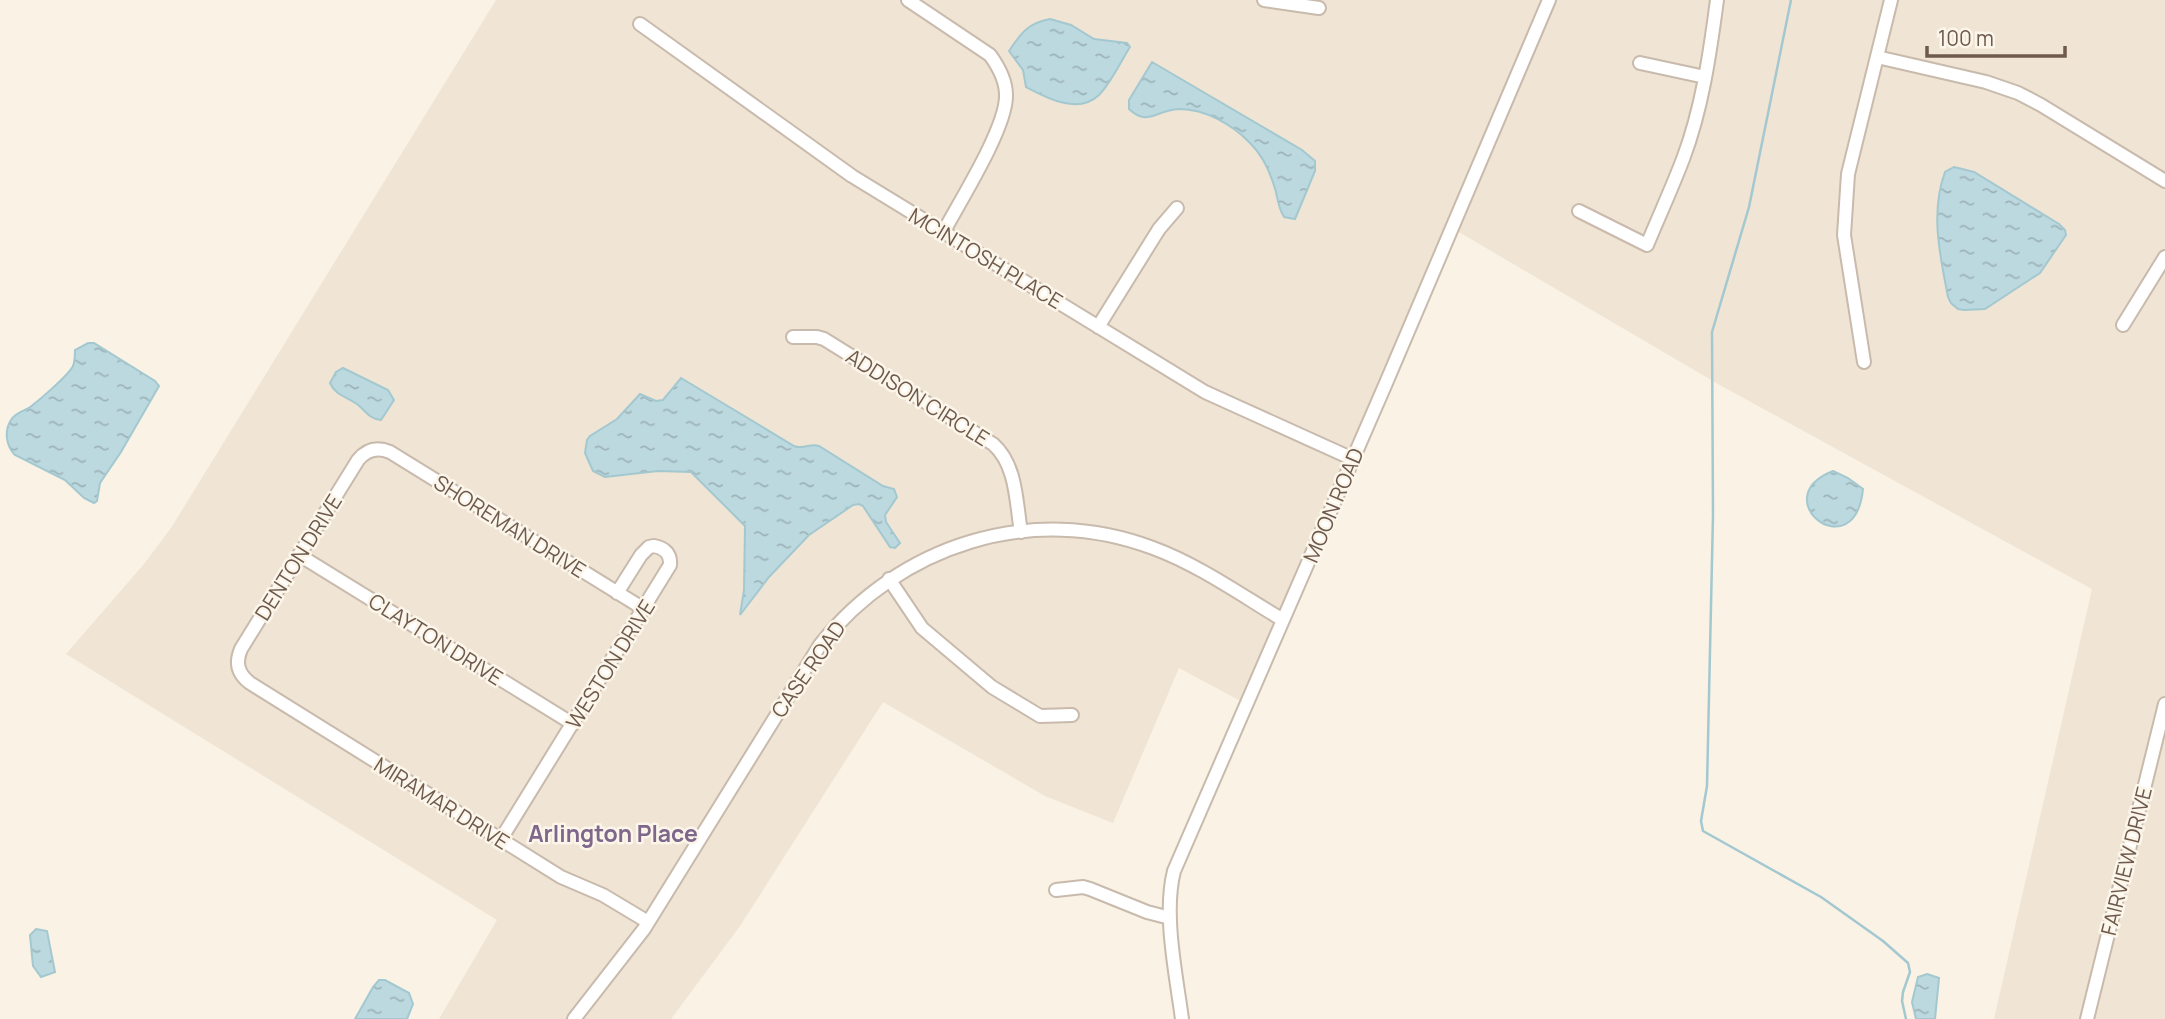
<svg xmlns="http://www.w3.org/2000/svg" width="2165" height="1019" font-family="Manrope,sans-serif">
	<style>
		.residential { fill: #f0e4d4 }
		.water { fill: url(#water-ripples); stroke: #a3c8d0; stroke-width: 2 }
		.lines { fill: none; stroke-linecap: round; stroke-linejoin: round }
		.stream { stroke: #a3c8d0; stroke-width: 2.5 }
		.minor-casing { stroke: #c8baac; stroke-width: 16 }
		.minor { stroke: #fff; stroke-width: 12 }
		.labels { text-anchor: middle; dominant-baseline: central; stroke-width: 5; stroke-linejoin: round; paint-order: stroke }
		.street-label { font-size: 21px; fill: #6e5a4d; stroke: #fcf6ea }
		.neighbourhood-label { font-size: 23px; font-weight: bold; fill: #7f668b; stroke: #fcf6ea }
	</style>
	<defs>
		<pattern id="water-ripples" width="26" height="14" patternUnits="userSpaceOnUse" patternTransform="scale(1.75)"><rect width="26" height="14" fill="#bcd9e0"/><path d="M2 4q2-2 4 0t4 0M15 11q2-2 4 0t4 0" fill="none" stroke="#9db3b8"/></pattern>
	</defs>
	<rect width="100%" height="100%" fill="#f9f2e5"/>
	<path class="residential" d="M496 0H2165V1019H1994L2092 589 1718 384 1452 228 1246 704 1179 668 1113 823 1045 796 883 702 740 926 671 1019H439L497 920 66 654 144 564 171 528Z"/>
	<path class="water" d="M1050 19 1071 25 1094 39 1127 43 1130 47C1121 61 1111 83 1099 95 1078 115 1047 98 1026 87L1023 70 1009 51C1021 33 1028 23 1050 19Z
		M1152 62 1302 150 1315 161V171L1295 219 1284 217C1279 209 1278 202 1276 192 1271 174 1264 157 1251 144 1233 125 1206 109 1179 109 1155 110 1148 127 1129 109V100Z
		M1954 167 1974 172 2059 224 2065 230 2066 235 2040 273 1985 309 1964 310 1958 309 1951 303 1948 297C1940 255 1930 213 1945 172Z
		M88 343H94L155 381 159 386 121 452 100 483 97 501 94 503 84 498 65 480 15 455C6 446 4 431 11 420 15 413 23 411 29 408 38 401 68 376 73 366 75 361 75 355 75 350Z
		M343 368 388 390 394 400 381 420C369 419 366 411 357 404 347 397 335 395 330 383L336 372Z
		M681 378 794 446C803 450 809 443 819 446L883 486 894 489 897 497 885 515 886 522 900 543 895 548 890 547 863 506 859 504 853 505 809 535 769 577 740 615 744 590 745 526 691 472 658 471 605 477 593 471 585 453 587 440 590 436 617 419 640 394 656 401 663 400Z
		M1833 471 1848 478 1863 489C1855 570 1763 499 1833 471Z
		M36 929 47 931 55 972 41 977 33 966 30 935Z
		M1927 974 1939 978 1935 1019H1916L1912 1002 1918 977Z
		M379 980H385L409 993 413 1004 407 1019H355L373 987Z"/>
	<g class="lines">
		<path class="stream" d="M1791 0 1749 207 1712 332 1713 515 1707 786 1701 821 1703 831 1821 897 1883 941 1908 963 1910 972 1903 992 1902 1001 1906 1019"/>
		<g class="minor-casing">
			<path id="minor" d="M908 0 990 55C998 66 1006 81 1006 95 1007 127 960 201 944 231
				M1264 0 1319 8
				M640 24 852 176 1205 392 1353 459
				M1877 57 1986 82 2018 93 2041 105 2165 181
				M1640 63 1705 77
				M1579 211 1647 245C1659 216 1672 188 1683 159 1702 109 1710 53 1717 0
				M2123 325 2165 257
				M1098 327 1159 229 1177 208
				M793 337H817L824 339 993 444C1017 465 1016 503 1021 532
				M1864 362 1844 235 1848 174 1891 0
				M299 555 573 724
				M889 579 922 628 992 687 1040 716 1072 715
				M644 609 390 452C378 447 367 449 358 460L241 649C235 663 238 674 250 683L561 877 603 895 648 922
				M501 839 670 565C671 554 665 548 654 546L649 547 641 555 617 593
				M1056 890 1083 887 1090 889 1147 912 1170 918
				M574 1019 644 929 820 645C899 545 1032 502 1153 548 1199 565 1241 595 1283 620
				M1182 1019C1176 974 1163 914 1174 871L1386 383 1549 0
				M2087 1019 2165 704"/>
		</g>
		<use href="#minor" class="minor"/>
	</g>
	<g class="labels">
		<g class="street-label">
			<text transform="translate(986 258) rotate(31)">MCINTOSH PLACE</text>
			<text transform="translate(918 397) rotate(32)">ADDISON CIRCLE</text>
			<text transform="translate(1333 505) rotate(-67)">MOON ROAD</text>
			<text transform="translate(510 526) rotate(32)">SHOREMAN DRIVE</text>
			<text transform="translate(298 557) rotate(-58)">DENTON DRIVE</text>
			<text transform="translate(436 639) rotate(32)">CLAYTON DRIVE</text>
			<text transform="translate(610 664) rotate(-58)">WESTON DRIVE</text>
			<text transform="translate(808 669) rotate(-55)">CASE ROAD</text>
			<text transform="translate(442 803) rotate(32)">MIRAMAR DRIVE</text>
			<text transform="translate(2126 861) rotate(-76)">FAIRVIEW DRIVE</text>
		</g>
		<g class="neighbourhood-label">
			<text x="613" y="833">Arlington Place</text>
		</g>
	</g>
	<path d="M1927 46v10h138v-10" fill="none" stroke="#6e5a4d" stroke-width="3.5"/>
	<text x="1938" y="46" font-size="21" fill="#6e5a4d" stroke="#fcf6ea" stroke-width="5" paint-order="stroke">100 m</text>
</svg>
